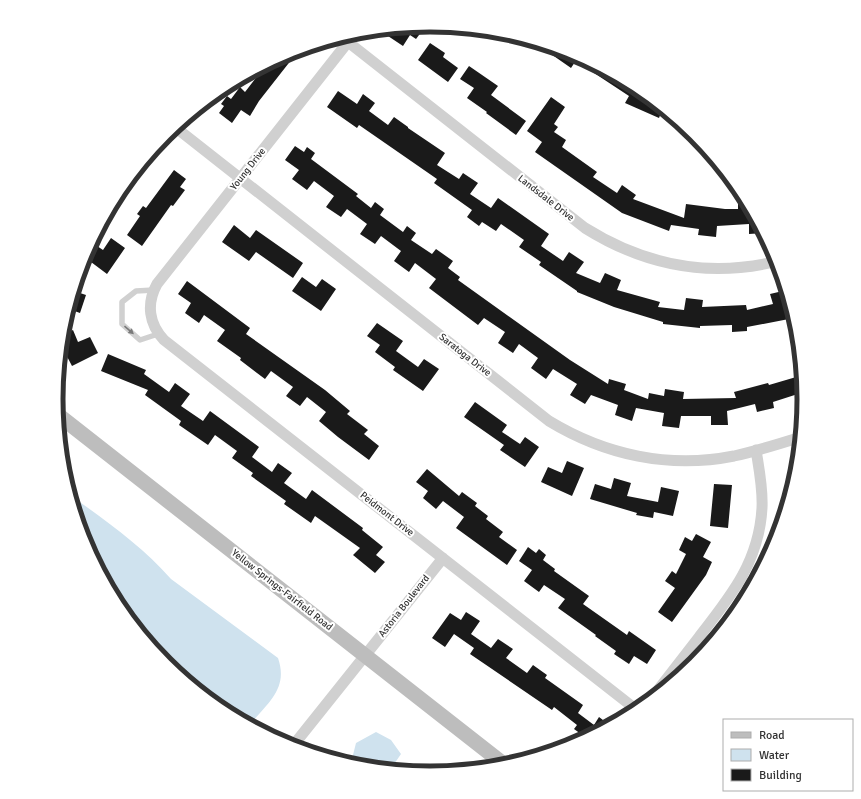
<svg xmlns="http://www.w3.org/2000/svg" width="861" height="799" font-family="Signika,sans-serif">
<rect width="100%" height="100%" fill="#fff"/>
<path fill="#cfe2ee" d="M70 495C105 520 142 546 171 579L278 658C288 687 270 701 253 721L249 725 222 711 166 664 119 607 84 543Z
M376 732 391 740 401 754 390 770 361 767 352 759 356 743Z"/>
<path fill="#1a1a1a" d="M416 26 422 31 416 39 410 35 403 46 388 36 394 29Z
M430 43 445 53 443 57 458 68 448 82 418 60Z
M539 43 574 54 579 56 571 68 538 45Z
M299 50 259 101 250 116 241 110 232 123 219 113 224 106 221 104 227 96 231 99 240 87 245 92 266 65 287 53Z
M588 61 639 88 663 108 659 118 625 103 629 96 585 67Z
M469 66 498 86 491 95 526 121 516 135 486 113 487 112 467 98 474 88 460 79Z
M338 91 357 104 363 94 375 103 369 111 388 125 394 117 408 127V128L445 153 437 165 459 179 463 173 478 183 470 194 491 208 498 198 549 234 541 246 563 261 569 252 584 262 576 273 600 283 605 273 621 280 617 290 660 302 658 307 684 310 686 298 703 300 702 307 746 305 747 310 773 304 770 294 787 290 794 318 747 327V331L732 332V325L700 326V328L663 324V322L614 307 577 292V291L539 265 541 262 519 247 524 240 501 224 496 231 482 222 479 226 467 217 472 210 434 183 437 179 359 125 357 128 327 107Z
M551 97 565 107 554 124 558 127 554 132 566 140 562 147 597 172 593 177 617 193 622 185 636 195 633 199 684 218 686 204 725 209H738V204L747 203V201L764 233 749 234V224L717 226 716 237 698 235 699 229 671 225 669 231 622 213 535 152 542 142 527 131Z
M295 146 304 152 307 147 315 153 311 159 358 194 356 196 371 208 375 202 384 209 380 215 403 232 407 226 416 233 411 240 432 254 436 249 453 261 448 268 460 277 458 280 570 360 608 384 609 379 626 384 624 390 648 399 649 393 664 396 665 389 684 392 683 399 736 398 734 392 768 383 769 385 803 375 804 392 773 402 774 408 757 412 755 404 727 411 728 425H711V416H681L679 428 662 426 664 413 636 408 632 421 615 415 618 405 591 395 585 404 570 395 577 384 553 369 546 379 531 368 538 358 519 344 513 353 498 343 505 332 484 318 478 325 429 288 436 279 415 263 409 272 394 261 401 251 381 236 375 244 360 234 367 224 347 209 341 217 326 207 334 196 314 181 307 190 292 179 299 170 285 160Z
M174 170 186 179 180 187 185 190 173 206 171 205 142 246 127 235 140 216 137 214 143 206 146 208Z
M234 225 250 238 256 230 303 263 293 278 256 252 249 261 222 242Z
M111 238 125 248 107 274 87 259 97 246 103 250Z
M302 277 316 287 322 279 336 289 321 311 292 291Z
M187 281 250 328 246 334 325 390 350 411 347 414 368 430 364 434 379 446 369 460 338 437 319 421 326 412 307 397 300 406 286 396 293 387 271 371 265 379 240 360 241 358 217 341 225 330 204 315 199 323 185 313 191 303 178 294Z
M74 291 86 295 80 313 69 309Z
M377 323 403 341 396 351 418 367 424 359 439 369 423 391 393 370 395 367 375 352 380 345 367 336Z
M73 330 78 342 90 337 98 353 72 366 61 345 62 335Z
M108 354 146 370 144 374 169 392 175 383 190 394 181 406 203 421 210 411 259 447 252 457 272 472 278 463 292 473 284 483 306 499 312 490 363 528 362 530 383 547 376 555 385 562 375 573 353 555 360 548 315 516 311 523 284 504 286 501 251 476 253 473 232 458 237 451 215 435 208 445 179 425 181 421 145 395 148 390 101 371Z
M475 402 507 425 502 432 520 444 525 437 539 447 525 467 500 450 504 445 464 417Z
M567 461 584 468 572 496 541 482 548 467 562 473Z
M427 469 459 496 462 492 477 503 475 506 488 516 486 519 503 532 499 537 517 550 507 565 456 528 464 517 443 501 436 509 423 498 428 491 416 482Z
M614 478 631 483 627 496 658 502 661 487 679 491 673 516 654 512 653 518 636 515 637 513 590 499 595 484 611 489Z
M714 484 732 485 728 528 710 526Z
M696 534 711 542 703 557 712 562 706 575 672 622 658 612 675 588 665 581 672 571 676 574 686 554 679 550 685 537 692 541Z
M528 547 536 553 539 549 546 555 543 560 555 569 554 571 589 596 583 604 627 635 629 631 656 650 647 664 634 656 629 664 614 654 616 651 595 636 596 635 558 608 565 599 544 585 539 592 524 581 532 570 519 561Z
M466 612 480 621 471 634 491 648 498 639 513 649 506 658 527 673 533 665 547 675 545 678 583 705 578 713 594 725 599 717 611 726 582 741 585 737 574 729 577 725 554 707 552 710 470 654 474 648 454 634 445 647 432 638 450 613 461 620Z"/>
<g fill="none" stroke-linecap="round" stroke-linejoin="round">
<path stroke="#d0d0d0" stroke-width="5.5" d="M154 290 136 291 122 302V324L140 340 158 334"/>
<path stroke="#d0d0d0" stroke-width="11" d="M355 33 157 284C146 304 149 324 164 340L638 711
M348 42 585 228C644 265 709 278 778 261
M175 127 549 421C605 455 669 469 734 456 756 451 779 444 801 437
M647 704C664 682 682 659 699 637 731 596 759 562 762 508 763 488 759 469 756 450
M292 747 443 558"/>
<path stroke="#bdbdbd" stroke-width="15" d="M57 414 506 766"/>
</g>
<defs><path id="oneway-solid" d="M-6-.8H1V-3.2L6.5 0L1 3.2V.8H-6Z"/></defs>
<use fill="#7a7a7a" href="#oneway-solid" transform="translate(129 330) rotate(41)"/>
<g text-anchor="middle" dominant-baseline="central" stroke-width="4" stroke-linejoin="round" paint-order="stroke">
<g font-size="10" fill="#333" stroke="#fff">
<text transform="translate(248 169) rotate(-52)">Young Drive</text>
<text transform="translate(546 198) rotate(38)">Landsdale Drive</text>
<text transform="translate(465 355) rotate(38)">Saratoga Drive</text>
<text transform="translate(387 514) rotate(38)">Peidmont Drive</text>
<text transform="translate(282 590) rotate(38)">Yellow Springs-Fairfield Road</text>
<text transform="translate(404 606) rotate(-52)">Astoria Boulevard</text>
</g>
</g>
<path d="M0 0H861V799H0ZM63 399a367 367 0 1 1 734 0a367 367 0 1 1-734 0Z" fill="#fff" fill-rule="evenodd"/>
<path fill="none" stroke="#333" stroke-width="5" d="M63 399a367 367 0 1 1 734 0a367 367 0 1 1-734 0Z"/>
<rect x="723" y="719" width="130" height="72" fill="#ffffff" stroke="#adadad"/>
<rect x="731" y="732" width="20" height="6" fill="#bdbdbd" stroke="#adadad"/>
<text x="759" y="739" font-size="12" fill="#333333">Road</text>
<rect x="731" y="749" width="20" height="12" fill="#cfe2ee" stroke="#adadad"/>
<text x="759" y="759" font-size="12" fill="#333333">Water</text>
<rect x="731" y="769" width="20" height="12" fill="#1a1a1a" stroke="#adadad"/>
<text x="759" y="779" font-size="12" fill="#333333">Building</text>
</svg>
